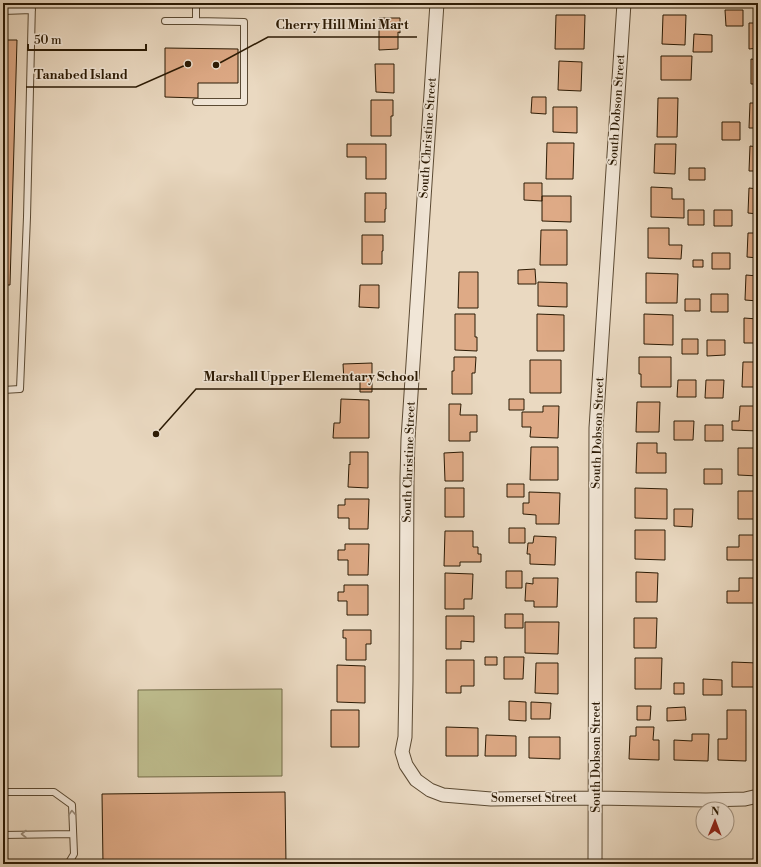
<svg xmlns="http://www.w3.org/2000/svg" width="761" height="867" font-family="'Libre Bodoni',serif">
<rect width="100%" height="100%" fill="#ead9c1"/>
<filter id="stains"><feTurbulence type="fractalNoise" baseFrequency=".005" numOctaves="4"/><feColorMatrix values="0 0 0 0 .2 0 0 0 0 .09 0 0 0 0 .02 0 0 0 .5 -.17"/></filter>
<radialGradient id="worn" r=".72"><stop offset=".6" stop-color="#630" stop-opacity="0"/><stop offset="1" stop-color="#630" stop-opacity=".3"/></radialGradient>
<path fill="#bebd8e" stroke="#746c49" d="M282 689V776L138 777V690Z"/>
<path fill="#deaa86" stroke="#2b1a04" d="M725 10H743V26H726Z
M556 15H585L584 49H555Z
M663 15H686L685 45 662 44Z
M379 18H400V33L398 32V49L379 50Z
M749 23H758V48L749 49Z
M694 34 712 35V52H693Z
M3 40H17L10 285H3Z
M165 48 238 49V83H198V98L165 97Z
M661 56H692L691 80H661Z
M751 59 758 60V84H751Z
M559 61 582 62 581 91 558 90Z
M375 64H394V93L376 92Z
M532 97H546V114L531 113Z
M658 98H678L677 137H657Z
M371 100H393V116H391V136H371Z
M750 103H758V128H749Z
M553 107H577V133L553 132Z
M722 122H740V140H722Z
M547 143H574L573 179H546Z
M347 144H386V179H366V157H347Z
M655 144H676L675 174 654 173Z
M750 146 758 147V171H749Z
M689 168H705V180H689Z
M524 183H542V201L524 200Z
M651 187 672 188V199H684V218L651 217Z
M749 188 758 189V214L748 213Z
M365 193H386V209H385V222H365Z
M542 196H571V222L542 221Z
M688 210H704V225H688Z
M714 210H732V226H714Z
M648 228H669V245H682L681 259 648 258Z
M541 230H567V265H540Z
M748 233H758V258L747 257Z
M362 235H383V251H382V264H362Z
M712 253H730V269H712Z
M693 260H703V267H693Z
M535 269 536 284H518V270Z
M459 272H478V308H458Z
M646 273 678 274 677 303H646Z
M746 275 758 276V301L745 300Z
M538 282 567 283V307L538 306Z
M360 285H379V308L359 307Z
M711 294H728V312H711Z
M685 299H700V311H685Z
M455 314H475V337H477V351L455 350Z
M537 314 564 315V351H537Z
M644 314 673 315V345L644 344Z
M744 318 758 319V343H744Z
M682 339H698V354H682Z
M707 340H725V355L707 356Z
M454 357H476L475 373H472V394H452V371H454Z
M639 357H671V387H641V374H639Z
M530 360H561V393H530Z
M743 362H758V387H742Z
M372 363V392H360V380L344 381 343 364Z
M678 380H696V397H677Z
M706 380H724L723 398H705Z
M341 399 369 400V438H333L334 423H340Z
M509 399H524V410H509Z
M637 402H660L659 432H636Z
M449 404H461L460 415H477V432H470V441H449Z
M543 406H559L558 438 530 437 531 427H522V412H543Z
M740 406H758V431L732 430V421H739Z
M674 421H694L693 440H674Z
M705 425H723V441H705Z
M637 443H657V453H666V473H636Z
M531 447H558V480H530Z
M738 448H758V476L738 475Z
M350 452H368V488L348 487 349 464 350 465Z
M463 452V481H445L444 453Z
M704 469H722V484H704Z
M507 484H524V497H507Z
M445 488H464V517H445Z
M635 488 667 489V519L635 518Z
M738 491H758V519H738Z
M529 492 560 493 559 524H536V515L523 514V503H529Z
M345 499H369L368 529H349V518H338V505H345Z
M674 509H693L692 527 674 526Z
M509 528H525V543H509Z
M635 530H665V560L635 559Z
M445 531H473V547H478V554H481V562H460V566H444Z
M739 535H758V560H727V547H739Z
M534 536 556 537 555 565 530 564V554H527L528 543H533Z
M345 544H369L368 575H348V560H338V550H345Z
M506 571H522V588H506Z
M636 572 658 573 657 602H636Z
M445 573 473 574 472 599H464V609H445Z
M533 578H558L557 607H534V601H525L526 583 533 584Z
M739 578H758V603H727V591H739Z
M344 585H368V615H347V601H338V592H344Z
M505 614H523V628H505Z
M446 616H474V642L461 641V649H446Z
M634 618H657L656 648H634Z
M525 622H559L558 654 525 653Z
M343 630H371V644H366V660H346V638H343Z
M485 657H497V665H485Z
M504 657H524L523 679H504Z
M635 658H662L661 689H635Z
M446 660H474V686H461V693H446Z
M732 662 758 663V687H732Z
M536 663H558V694L535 693Z
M337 665 365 666V703L337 702Z
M703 679 722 680V695H703Z
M674 683H684V694H674Z
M509 701 526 702V721L509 720Z
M531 702 551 703 550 719H531Z
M637 706H651L650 720H637Z
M685 707 686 720 667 721V708Z
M331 710H359V747H331Z
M727 710H746V761L718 760V739H727Z
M446 727 478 728V756H446Z
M636 727H654L653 740H659V760L629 759 630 736H636Z
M692 734H709L708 761 674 760V740L692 741Z
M486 735 516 736V756H485Z
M529 737H560V759L529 758Z
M285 792 286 864H103L102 794Z"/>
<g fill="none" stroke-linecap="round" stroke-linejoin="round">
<defs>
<path id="lane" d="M3 11 32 10
M165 21H196
M196 102H244V22L196 21V3
M3 390 20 389 27 217 32 3
M3 792H54L72 805 74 854 68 864
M3 835 73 834"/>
<path id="street" d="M437 3 408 439 407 478 406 681 405 737 402 752 406 765 416 780 430 790 443 795 491 799 596 798 706 800 745 799 758 796
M595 864 596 428 624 3"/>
</defs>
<use href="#lane" stroke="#5b4a33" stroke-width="8"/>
<use href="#street" stroke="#5b4a33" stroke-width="15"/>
<use href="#lane" stroke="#f1e6d7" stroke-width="6"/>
<use href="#street" stroke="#f1e6d7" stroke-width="13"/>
</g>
<defs><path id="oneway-chevron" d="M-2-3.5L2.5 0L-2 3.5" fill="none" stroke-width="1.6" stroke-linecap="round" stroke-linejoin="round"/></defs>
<g stroke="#988a78">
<use href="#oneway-chevron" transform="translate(72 813) rotate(-93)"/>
<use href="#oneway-chevron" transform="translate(24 834) rotate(180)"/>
</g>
<g text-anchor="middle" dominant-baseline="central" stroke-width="3" stroke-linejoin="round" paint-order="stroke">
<g font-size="12" fill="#2b1a04" stroke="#f1e6d7">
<text transform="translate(617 110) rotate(-86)">South Dobson Street</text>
<text transform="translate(428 138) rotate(-86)">South Christine Street</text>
<text transform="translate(598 433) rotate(-88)">South Dobson Street</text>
<text transform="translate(409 462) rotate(-88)">South Christine Street</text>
<text transform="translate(596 757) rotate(-90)">South Dobson Street</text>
<text x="534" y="798">Somerset Street</text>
</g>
</g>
<path fill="none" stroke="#2b1a04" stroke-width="1.5" d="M216 65L268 37H417M188 64L136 87H26M156 434L196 389H427"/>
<g fill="#2b1a04" stroke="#f1e6d7" stroke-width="1.5">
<circle cx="216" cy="65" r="4"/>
<circle cx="188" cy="64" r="4"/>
<circle cx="156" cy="434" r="4"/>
</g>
<g font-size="13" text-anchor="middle" font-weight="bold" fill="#2b1a04" stroke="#f1e6d7" stroke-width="3" stroke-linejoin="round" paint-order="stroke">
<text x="342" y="29">Cherry Hill Mini Mart</text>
<text x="81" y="79">Tanabed Island</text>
<text x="311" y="381">Marshall Upper Elementary School</text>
</g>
<rect width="761" height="867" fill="none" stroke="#ead9c1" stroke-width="16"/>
<rect x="4" y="4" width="753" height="859" fill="none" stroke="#2b1a04" stroke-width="2"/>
<rect x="8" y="8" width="745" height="851" fill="none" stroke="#2b1a04"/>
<g transform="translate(715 821) rotate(1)"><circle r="19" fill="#f1e6d7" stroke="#a29483"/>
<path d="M0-3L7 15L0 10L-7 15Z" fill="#8f2418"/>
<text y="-6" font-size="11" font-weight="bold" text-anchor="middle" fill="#2b1a04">N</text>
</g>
<path d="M28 44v6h118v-6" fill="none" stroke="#2b1a04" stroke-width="2"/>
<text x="34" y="44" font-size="12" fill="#2b1a04" stroke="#f1e6d7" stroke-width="3" paint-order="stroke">50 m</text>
<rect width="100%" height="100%" filter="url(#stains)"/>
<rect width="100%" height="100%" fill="url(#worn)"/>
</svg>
